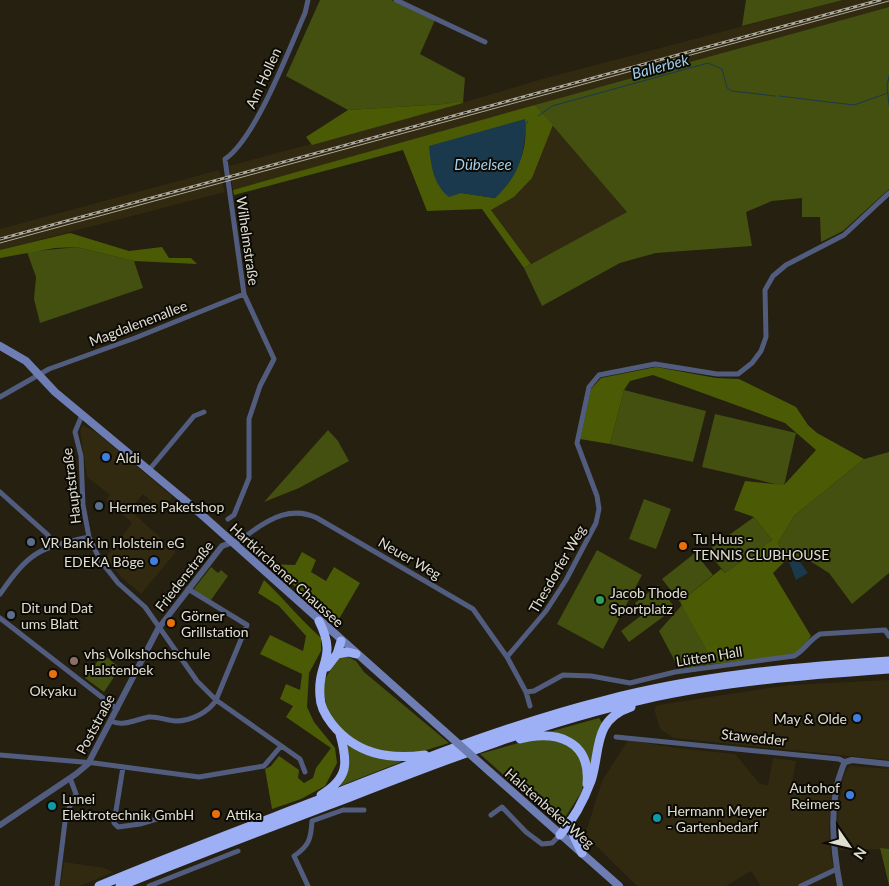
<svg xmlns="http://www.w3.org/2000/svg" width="889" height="886" font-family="Lato,sans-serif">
<rect width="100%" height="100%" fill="#25200f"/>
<path fill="#312a11" d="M843 0H889V7L233 190 229 166 445 108 546 78Z
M553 125 628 212 531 264 491 210 514 197 532 178Z
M219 170 225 192 0 250V229Z
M83 425 97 433 173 497 162 510 143 494 130 510 176 552 141 594 121 577 106 557 132 523 106 500 110 495 87 477 80 430Z
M889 680V760L673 738 660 729 654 709 658 705 789 685Z
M628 740 676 748 735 754 760 784 768 785 773 758 796 761 791 789 832 795 829 826 831 856 835 872 807 886H761L751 871 726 886H637L585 835 602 781Z
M849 766 889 769V849L840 850 838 814 843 778Z
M64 862 104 868 113 872 80 886H60Z"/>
<path fill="#43500f" d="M320 0H391L435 20 420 54 465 78 463 103 459 101 445 104 348 110 286 76Z
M746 0H843L742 26Z
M889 7V189L843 231 821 242 820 217H802V198L772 201 746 212 752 246 656 253 620 263 542 306 524 268 627 212 535 105Z
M77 247 134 261 143 288 40 323 34 299 36 277 27 252Z
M624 390 706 411 693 462 610 444Z
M715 414 796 433 784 486 702 467Z
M328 430 338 441 349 461 299 488 264 502Z
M889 452V573L852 604 829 573 802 556 786 560 778 543 794 516 864 459Z
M644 499 671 509 656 549 629 539Z
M754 517 772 540 725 573 707 551Z
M597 550 642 575 603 649 557 624Z
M695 553 713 575 680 602 662 579Z
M211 567 218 573 221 570 228 576 211 600 193 590Z
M658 585 675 608 629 642 621 631 643 614 635 603Z
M682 605 714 664 679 669 659 631Z
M103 654 120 668 104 692 85 678Z
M345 655 356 661 364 672 449 743 414 754 368 749 344 733 328 712 323 690 325 679 334 664 338 657Z
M599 718 603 724 592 773 582 750 545 733Z
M548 739 568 745 580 756 585 779 581 793 560 825 480 754 518 743Z
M345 743 401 760V762L340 786Z
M880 848 889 849V885Z"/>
<path fill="#4b5b05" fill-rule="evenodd" d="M459 101 463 103 312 145 306 137 348 110 445 104Z
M535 105 553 125 532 178 514 197 491 210 531 264 524 268 482 209 427 211 403 150 234 195 233 190ZM525 119C528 158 517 168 495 198L461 193Z
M70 233 129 251 162 247 169 258H191L197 264 134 261 77 247 55 248 0 258V250Z
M656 367 716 378 739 379 796 407 808 425 817 433 864 459 794 516 778 543 786 560 773 573 811 636 801 651 793 655 714 664 680 602 721 569 725 573 772 540 754 517 734 510 745 481 784 485 816 450 785 423 653 375 630 381 624 390 610 444 580 439 591 389 601 378Z
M302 552 316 560 311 572 326 581 334 567 360 583 336 624 270 564 295 565Z
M264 580C284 599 301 620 321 638V651L309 673 307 707 314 722 335 748 337 763 325 786 301 799 272 809 265 769 271 766 279 756 299 770 298 778 304 783 313 778 316 768 331 748 286 717 293 706 280 699 286 684 300 690 302 674 260 654 270 635 303 651 306 636 279 606 258 593Z"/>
<path fill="#1a394d" d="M525 119C527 150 519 177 495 198L461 193 449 197C433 184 431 166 429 146Z
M798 559 808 573 796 580 789 562Z"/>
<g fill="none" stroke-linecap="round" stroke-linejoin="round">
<path stroke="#1a394d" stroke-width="1" d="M889 76 887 86 889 105
M779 96 854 105 888 93
M538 116 552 106 708 63 722 69 727 88 732 91 775 96
M525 125 528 121"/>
<path stroke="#525c7f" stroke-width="5" d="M396 0 485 42
M0 397 49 369 135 338 244 294
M82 415 75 432 81 456 83 505 89 537 100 560 118 583 145 607 197 681 216 700 300 759 305 772
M149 470 194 416 204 412
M0 492 48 535 51 546
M228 519 234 515 249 478V419L260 386 274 359 244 294 225 159C256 138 289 49 305 13L308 0
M233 542C241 541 243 538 250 533 270 518 292 506 317 518L473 609 507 657 526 692 530 706
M0 594C30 551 39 548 89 537
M0 618 117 709
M507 657 546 611 566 580 596 523 599 509 597 496 577 443 589 387 599 375 655 364 717 374H738L752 363 761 351 766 337 765 290 773 276 786 265 844 235 889 193
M526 692 534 691 563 675 591 676 630 683 675 672 794 656C805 650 809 640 820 634L885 630 889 636
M111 721C123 727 137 719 149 717 158 716 167 721 176 721 191 721 209 712 216 700L247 625 188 589
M616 737 798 755 839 759 845 762
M0 755 94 763 199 777 264 766 281 746
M123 767 114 823 118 827 140 824 160 818
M491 815 502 807 526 832 542 844 552 843 560 835
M57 886 66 814 76 794 70 778
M149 886 238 851
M308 886 294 856C309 846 311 839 312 821L343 810H364
M801 886 837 869"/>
<path stroke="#525c7f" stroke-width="6" d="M0 825 76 774 88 764 158 629 222 546 233 542
M840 886C833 848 828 803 843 766L845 762 852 760 889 764"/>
<path stroke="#6e7db4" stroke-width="8" d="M0 346 26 361 55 392 193 507 444 731
M490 772 619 886"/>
<path stroke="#9daff5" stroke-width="9" d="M319 621C338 659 317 662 320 696 320 706 325 715 332 724 356 754 388 760 425 755
M337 654 348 652 356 654
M327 667 337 654 341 641
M520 739C556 730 591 740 587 784
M321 795C349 778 348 763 340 734
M571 820 573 834 582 853
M560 835C573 820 584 800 591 781 601 751 592 720 631 707
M99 886C178 853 259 823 339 792 426 758 514 723 606 700 698 676 794 667 889 661
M120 886C197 855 273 826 350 797 447 759 544 722 645 699 725 681 807 675 889 669"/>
<path stroke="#aca89b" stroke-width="1" d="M0 243 889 1"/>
<defs>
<path id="rail" d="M0 239 880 0"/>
</defs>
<use href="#rail" stroke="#aca89b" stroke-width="3"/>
<use href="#rail" stroke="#0c0a04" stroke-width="1" stroke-dasharray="4" stroke-linecap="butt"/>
<path stroke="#6e7db4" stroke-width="8" d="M444 731 490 772"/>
</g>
<g fill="#3f7fe0" stroke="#0c0a04" stroke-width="2">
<circle cx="106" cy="457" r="5"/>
<circle cx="154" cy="561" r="5"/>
<circle cx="857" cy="718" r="5"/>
<circle cx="850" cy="795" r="5"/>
</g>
<g fill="#5c6f8a" stroke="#0c0a04" stroke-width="2">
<circle cx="99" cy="506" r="5"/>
<circle cx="31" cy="542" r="5"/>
<circle cx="11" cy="615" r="5"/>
</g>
<g fill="#e8710a" stroke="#0c0a04" stroke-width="2">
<circle cx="683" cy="546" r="5"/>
<circle cx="171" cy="623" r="5"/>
<circle cx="53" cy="674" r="5"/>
<circle cx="216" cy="814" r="5"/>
</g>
<circle fill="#2e9e5b" stroke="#0c0a04" stroke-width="2" cx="600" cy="600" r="5"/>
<circle fill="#8d6e63" stroke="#0c0a04" stroke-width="2" cx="74" cy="661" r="5"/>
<g fill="#0f9aa8" stroke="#0c0a04" stroke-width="2">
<circle cx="52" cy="806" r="5"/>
<circle cx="657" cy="818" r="5"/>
</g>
<g text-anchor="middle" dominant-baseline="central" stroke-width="4" stroke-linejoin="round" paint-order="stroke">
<g font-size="14" fill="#e0ddd2" stroke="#0c0a04">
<text transform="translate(263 78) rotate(-65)">Am Hollen</text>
<text transform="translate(248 241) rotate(82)">Wilhelmstraße</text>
<text transform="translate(138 323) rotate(-21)">Magdalenenallee</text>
<text transform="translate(71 486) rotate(-97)">Hauptstraße</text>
<text transform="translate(410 558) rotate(30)">Neuer Weg</text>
<text transform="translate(557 569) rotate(-60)">Thesdorfer Weg</text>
<text transform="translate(287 575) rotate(42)">Hartkirchener Chaussee</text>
<text transform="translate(184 576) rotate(-52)">Friedenstraße</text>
<text transform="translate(709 656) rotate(-9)">Lütten Hall</text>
<text transform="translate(95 724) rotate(-62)">Poststraße</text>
<text transform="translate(754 737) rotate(6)">Stawedder</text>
<text transform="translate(550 808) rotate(41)">Halstenbeker Weg</text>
</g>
<g font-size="14" fill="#e0ddd2" stroke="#0c0a04" text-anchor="start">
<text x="116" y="457">Aldi</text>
<text x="109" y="506">Hermes Paketshop</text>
<text x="693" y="538">Tu Huus -<tspan x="693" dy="16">TENNIS CLUBHOUSE</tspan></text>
<text x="41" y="542">VR Bank in Holstein eG</text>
<text x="144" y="561" text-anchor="end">EDEKA Böge</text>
<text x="610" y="592">Jacob Thode<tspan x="610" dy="16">Sportplatz</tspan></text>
<text x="21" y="607">Dit und Dat<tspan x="21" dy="16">ums Blatt</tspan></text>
<text x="181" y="615">Görner<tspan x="181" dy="16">Grillstation</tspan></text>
<text x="84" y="653">vhs Volkshochschule<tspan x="84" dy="16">Halstenbek</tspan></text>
<text x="53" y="690" text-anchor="middle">Okyaku</text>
<text x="847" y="718" text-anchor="end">May &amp; Olde</text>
<text x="840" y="787" text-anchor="end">Autohof<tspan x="840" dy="16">Reimers</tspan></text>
<text x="62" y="798">Lunei<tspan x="62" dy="16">Elektrotechnik GmbH</tspan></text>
<text x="667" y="810">Hermann Meyer<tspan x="667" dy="16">- Gartenbedarf</tspan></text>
<text x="226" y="814">Attika</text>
</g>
<g font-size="15" font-style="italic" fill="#a3cfed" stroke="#0c0a04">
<text transform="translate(660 66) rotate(-15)">Ballerbek</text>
<text x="483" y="164">Dübelsee</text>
</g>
</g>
<g transform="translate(849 846) rotate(124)" stroke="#0c0a04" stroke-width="4" paint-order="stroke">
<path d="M0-4L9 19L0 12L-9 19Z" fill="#e0ddd2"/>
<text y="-8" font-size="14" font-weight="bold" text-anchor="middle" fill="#e0ddd2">N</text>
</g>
</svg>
